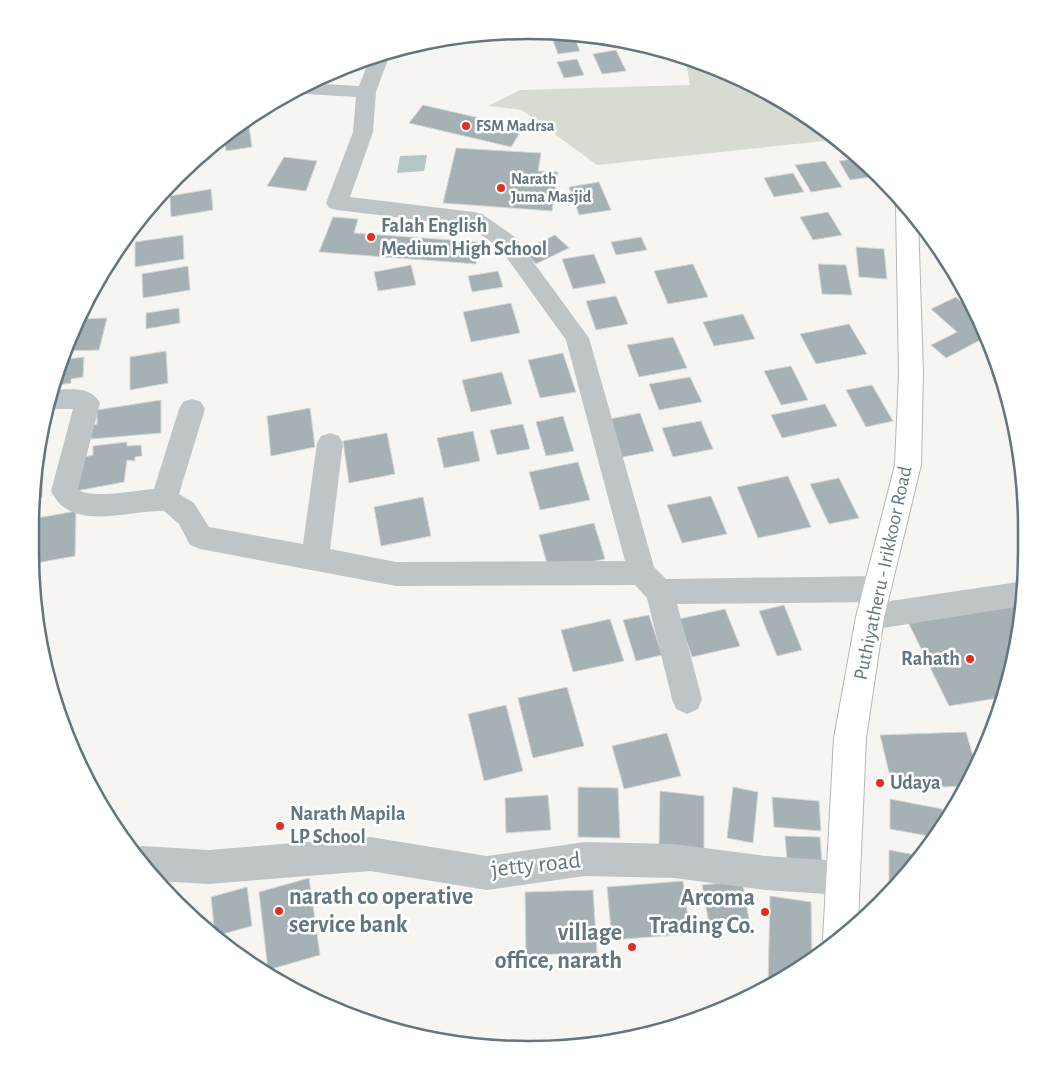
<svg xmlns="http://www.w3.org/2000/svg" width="1057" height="1080" font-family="'Alegreya Sans',sans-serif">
<rect width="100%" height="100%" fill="#f6f5f2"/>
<path fill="#d7dbd1" d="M685 56 778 97 834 137V140L597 165 522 110 488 106 520 90 690 85Z"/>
<path fill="#b4c5c6" d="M427 155 424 171 397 173 400 156Z"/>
<path fill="#a5b1b4" stroke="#d7d7d5" d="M575 39 580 51 558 54 553 41Z
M616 50 626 71 602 74 593 54Z
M577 59 584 75 564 78 557 62Z
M423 105 523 128 511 147 409 123Z
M249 127 252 147 226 151 224 134 229 130Z
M209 148 210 159 195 161Z
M456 148 541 153 538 171 558 172 552 211 443 203Z
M284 157 317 161 306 191 267 186Z
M858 158 871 177 850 180 839 161Z
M825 161 842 187 811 192 795 165Z
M793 173 804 192 774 197 764 178Z
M599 182 611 210 579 215 569 187Z
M211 189 213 210 171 217 170 196Z
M828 212 842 235 813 240 800 217Z
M333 217 358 219 354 233 478 242 476 264 319 252Z
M183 235 184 259 135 267V242Z
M555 235 569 248 536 264 523 250Z
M641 237 647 250 616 255 611 242Z
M856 247 884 249 887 279 859 277Z
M594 254 606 283 573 289 562 259Z
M693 264 708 297 668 304 654 271Z
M818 264 846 265 852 295 822 294Z
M411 265 416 285 378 291 374 272Z
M188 266 190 290 143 298 142 274Z
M498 271 503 287 472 292 468 276Z
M616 296 628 324 596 330 586 301Z
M956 297 979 317 986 337 946 358 931 345 957 332 931 309Z
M511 303 520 333 471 342 463 312Z
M179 308 180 323 146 329V313Z
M743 314 755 339 714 346 703 322Z
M107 318 99 350 64 351 79 319Z
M849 324 867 354 816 364 800 334Z
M673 337 687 368 639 377 627 345Z
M166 351 168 383 130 390V357Z
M563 353 576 392 540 398 528 360Z
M84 357 83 377 71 379V383L52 386 60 360Z
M791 366 808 400 781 405 764 371Z
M502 372 512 404 471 412 462 380Z
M690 377 702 402 659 410 649 384Z
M872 385 893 421 866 427 846 390Z
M161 400V433L91 439 90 426 97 424V410Z
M825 404 837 426 782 438 771 415Z
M310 408 315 447 271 456 267 416Z
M640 413 654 451 618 458 605 420Z
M45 416H48L45 461 34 463Z
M563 416 574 451 546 456 536 422Z
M701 421 713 449 673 457 662 428Z
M523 424 530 449 497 455 490 430Z
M473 431 480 461 444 468 437 438Z
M387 433 395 474 349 483 343 441Z
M127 442V446L141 445 142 456 135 457V461L127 460 124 482 76 491 84 457 93 455V446Z
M578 462 590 500 540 510 529 472Z
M43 472 42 497 33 499 34 474Z
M788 476 811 527 758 538 737 487Z
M839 478 859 518 829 524 810 484Z
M711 496 727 534 682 543 667 505Z
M423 497 431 536 381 546 374 507Z
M76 511 75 556 31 564 32 519Z
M594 523 605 559 549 571 539 535Z
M1019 599 1023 606V616L1004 697 949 706 908 622Z
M784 605 802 650 777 656 759 611Z
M725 609 740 646 692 657 679 619Z
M649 615 662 655 636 661 623 620Z
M610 619 624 661 573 672 561 630Z
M567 687 584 746 533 758 518 698Z
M506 705 523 771 484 781 468 714Z
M966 732 976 766 967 786 893 789 880 735Z
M667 733 681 776 624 789 612 746Z
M578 787 618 788 620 838 578 837Z
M733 787 758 792 753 843 727 838Z
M660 791 704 796V850L659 845Z
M548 795 551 830 506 833 505 798Z
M772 797 819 801 821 831 774 827Z
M890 799 942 809 943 825 934 837 890 829Z
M785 836 820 837 822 863 787 861Z
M889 850 921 856 900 883 889 881Z
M309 878 320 955 268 970 259 892Z
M683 881 690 934 612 940 607 887Z
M742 881 749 919 709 923 702 885Z
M247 887 252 926 215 936 211 897Z
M593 890 597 953 526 955 525 892Z
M770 896 811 902 812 960 768 987Z"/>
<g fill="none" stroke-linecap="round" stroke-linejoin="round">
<defs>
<path id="major" d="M901 200 918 219 923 373 921 465 884 617 866 738 858 922 827 950 823 940 834 738 856 617 895 465 899 373 896 206Z"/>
</defs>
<use href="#major" stroke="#b2b8bb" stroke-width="2"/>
<path fill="#bfc4c7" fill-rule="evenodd" d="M388 51 390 54 376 92 373 132 350 197 474 212 482 214 515 237 589 338 654 567 666 579 878 576 888 580 892 589 888 598 878 602 677 604 702 699 698 709 687 714 676 709 672 699 647 598 635 585 396 586 200 549 190 545 179 524 164 511C127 510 71 533 51 491L73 409H47L51 390C69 390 90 385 100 403L78 489C90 500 137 490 154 489L179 409 183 402 192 399 201 402 205 409 179 494 194 503 209 527 303 544 317 443 321 436 330 433 339 436 343 443 330 549 396 562 625 561 566 340 499 247 468 226 337 210 329 208 326 203 353 132 356 97 289 93 305 83 359 86 370 58Z
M1024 581 1023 606 870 630 860 626 856 617 860 608 870 604Z
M370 837 487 856 585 842 674 844 765 856 841 861 853 866 858 878 853 890 841 895 765 890 674 878 585 876 487 890 370 871 209 884 157 881 132 850 142 846 209 850Z"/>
<use href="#major" fill="#fff" fill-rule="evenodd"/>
</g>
<g fill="#e42e24" stroke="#fff" stroke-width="2">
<circle cx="466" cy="126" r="5"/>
<circle cx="501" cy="188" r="5"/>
<circle cx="371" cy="237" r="5"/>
<circle cx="970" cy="659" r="5"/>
<circle cx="880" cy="783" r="5"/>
<circle cx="280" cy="826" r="5"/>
<circle cx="279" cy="911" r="5"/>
<circle cx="765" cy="912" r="5"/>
<circle cx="632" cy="947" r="5"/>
</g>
<g text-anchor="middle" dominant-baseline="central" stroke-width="5" stroke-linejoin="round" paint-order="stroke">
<g font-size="16" font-weight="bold" fill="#61767e" stroke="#fff" text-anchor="start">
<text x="476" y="126">FSM Madrsa</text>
<text x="511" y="179">Narath<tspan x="511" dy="18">Juma Masjid</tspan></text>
</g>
<g font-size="20" font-weight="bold" fill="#61767e" stroke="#fff" text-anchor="start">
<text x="381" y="226">Falah English<tspan x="381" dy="23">Medium High School</tspan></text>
<text x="960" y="659" text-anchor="end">Rahath</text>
<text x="890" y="783">Udaya</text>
<text x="290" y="814">Narath Mapila<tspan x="290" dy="23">LP School</tspan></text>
</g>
<g font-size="20" fill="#61767e" stroke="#fff">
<text transform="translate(883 573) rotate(-78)">Puthiyatheru - Irikkoor Road</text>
</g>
<g font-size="24" fill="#61767e" stroke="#fff">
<text transform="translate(536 865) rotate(-6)">jetty road</text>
</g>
<g font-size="24" font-weight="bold" fill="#61767e" stroke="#fff" text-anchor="end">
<text x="289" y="897" text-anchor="start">narath co operative<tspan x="289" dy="28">service bank</tspan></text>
<text x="755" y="898">Arcoma<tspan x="755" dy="28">Trading Co.</tspan></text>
<text x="622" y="933">village<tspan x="622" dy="28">office, narath</tspan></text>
</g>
</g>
<path d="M0 0H1057V1080H0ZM528 39H529A489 489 0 0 1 1018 528V552A489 489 0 0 1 529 1041H528A489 489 0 0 1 39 552V528A489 489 0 0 1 528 39Z" fill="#fff" fill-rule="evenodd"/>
<path fill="none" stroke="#61767e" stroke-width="2.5" d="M528 39H529A489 489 0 0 1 1018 528V552A489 489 0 0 1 529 1041H528A489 489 0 0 1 39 552V528A489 489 0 0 1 528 39Z"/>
</svg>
